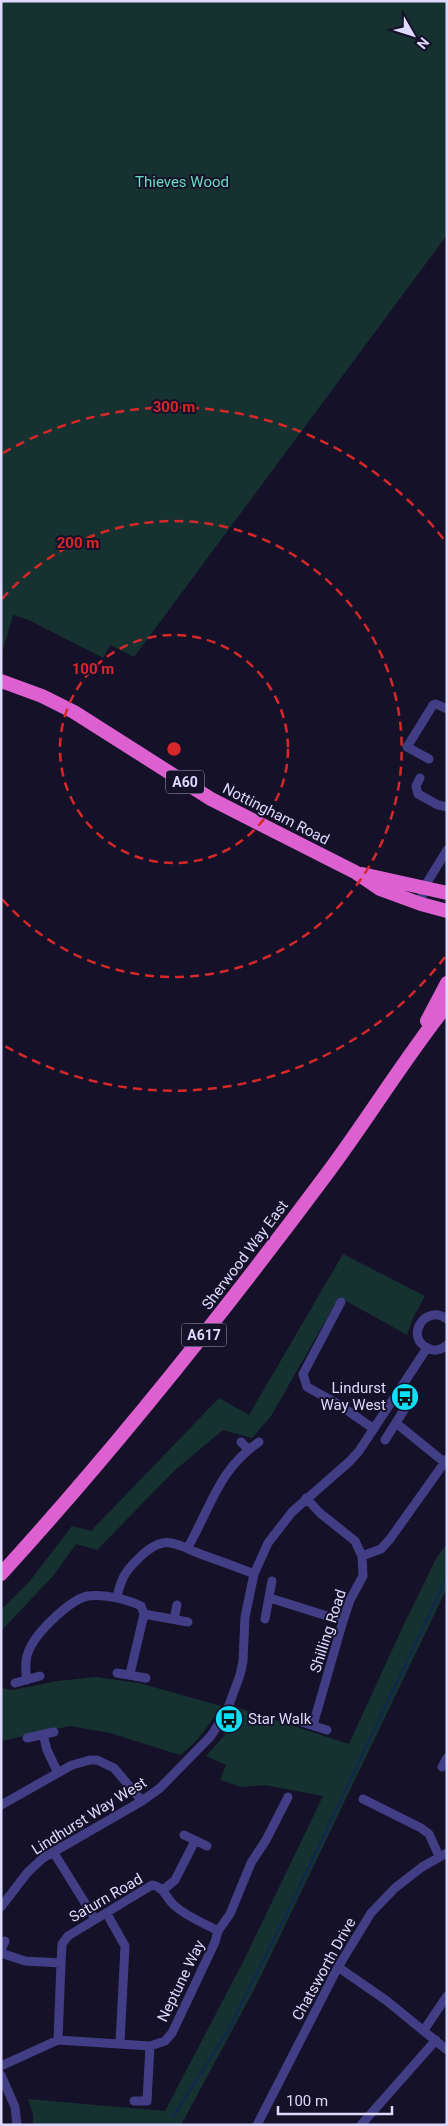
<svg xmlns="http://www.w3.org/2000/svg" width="448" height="2126" font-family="Roboto,sans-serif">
<rect width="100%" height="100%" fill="#151129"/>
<path fill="#153231" d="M1 1H447V235L134 657 110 645 103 658 27 619 13 615 1 656Z
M343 1254 425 1296 413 1318 407 1335 339 1297 271 1416 252 1438 223 1430 174 1471 97 1550 76 1544 54 1575 1 1631V1610L29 1582 72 1526 91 1531 219 1398 249 1415Z
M447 1544V1588L256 1986 181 2125H33V2115L28 2099 165 2111 244 1960 323 1796 265 1785 242 1787 220 1780 226 1765 206 1756 224 1736 239 1708 349 1744 404 1624 437 1557Z
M96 1677 139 1683 221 1706C209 1725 198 1742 180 1755L110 1733 70 1726 1 1741V1688L13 1690 57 1681Z"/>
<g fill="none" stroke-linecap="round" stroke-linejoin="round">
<path stroke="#11284d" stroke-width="2.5" d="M173 2117 227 2032 283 1921 447 1577"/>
<path stroke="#413e85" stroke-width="9" d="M429 759 407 747 433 705 436 704 447 709
M420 778 416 786 418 794 438 805 447 807
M421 904 423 889 447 850
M341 1302 303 1374 307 1387 338 1404 374 1429
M447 1319C425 1303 404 1338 428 1348 434 1352 441 1350 447 1345
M396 1423 444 1462
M385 1440 404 1410
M241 1442 248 1449
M306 1498 320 1513 355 1541 362 1556
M188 1547C211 1507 218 1470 259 1442
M362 1556 381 1549 390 1539 447 1459
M117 1598C120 1581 125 1571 138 1559 164 1532 174 1544 203 1555 220 1561 237 1567 254 1574
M270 1598 343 1621
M144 1614 188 1622
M174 1619 177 1605
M265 1619 272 1581
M117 1673 146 1678
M130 1674 144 1614
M27 1680C25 1669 25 1656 31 1646 39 1630 71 1599 88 1596 104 1594 127 1599 141 1606L144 1614
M15 1683 40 1676
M298 1721 327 1730
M313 1725 343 1621 350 1600 363 1576 362 1556
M43 1734 47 1750 58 1773
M27 1738 54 1732
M442 1767 447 1758
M363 1799 421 1828 429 1834 439 1856
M1 1805 72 1765 90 1760H97L114 1768 142 1801
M184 1835 207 1846
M54 1853 95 1919
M163 1890 175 1880 195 1841
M1 1907 27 1873 43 1858 142 1801 160 1788 210 1737 226 1713 240 1675 243 1661 245 1617 254 1574 268 1543 292 1512 350 1461 359 1451 427 1348
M107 1914 125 1946 120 2043
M1 1950 5 1941
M1 1953 25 1961 61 1963
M338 1967 387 2001 447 2050
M424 2030 447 1996
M58 2040 61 1963 62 1944 68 1936 152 1885C165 1887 166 1899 175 1906 187 1917 204 1923 218 1931
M1 2066 58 2040 150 2046 165 2041 172 2033 215 1942 218 1931 230 1914 251 1863 266 1840 288 1797
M1 2075 15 2107 17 2125
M134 2101H147L150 2046
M257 2125 338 1967 371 1913 395 1888 422 1867 447 1853
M361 2125 436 2040"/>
<path stroke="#dd60d0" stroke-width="14" d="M1 681 42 696 74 712 211 799 355 872 380 889 421 904 447 911
M362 874 447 893
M427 1021 447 983
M1 1574C117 1447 224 1312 326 1175 368 1119 404 1059 447 1005"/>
</g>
<g fill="none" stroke="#d62828" stroke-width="2.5" stroke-dasharray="9 6">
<circle cx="174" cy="749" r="114"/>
<path d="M2 599A228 228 0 1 1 2 899"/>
<path d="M445 957A342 342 0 0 1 3 1045M3 453A342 342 0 0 1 445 541"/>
</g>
<defs>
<symbol id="bus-disc" viewBox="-11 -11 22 22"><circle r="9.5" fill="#0fdff5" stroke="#151129"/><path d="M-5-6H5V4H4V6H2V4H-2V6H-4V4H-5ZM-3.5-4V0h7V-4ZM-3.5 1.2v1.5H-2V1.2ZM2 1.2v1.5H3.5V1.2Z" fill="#111"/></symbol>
</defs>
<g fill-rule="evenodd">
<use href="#bus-disc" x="389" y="1381" width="32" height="32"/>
<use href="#bus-disc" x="213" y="1703" width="32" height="32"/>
</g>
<g text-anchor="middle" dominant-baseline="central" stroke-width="4" stroke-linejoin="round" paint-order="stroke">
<g fill="#151129" stroke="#a29ebe" stroke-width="1">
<rect x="166" y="770.5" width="38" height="23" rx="4"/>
<rect x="181.5" y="1323.5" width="45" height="23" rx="4"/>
</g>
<g font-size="14" font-weight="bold" fill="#dedafe">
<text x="185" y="782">A60</text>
<text x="204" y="1335">A617</text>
</g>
<g font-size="15" fill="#68dcbf" stroke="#151129">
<text x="182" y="182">Thieves Wood</text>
</g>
<g font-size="15" fill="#dedafe" stroke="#151129">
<text transform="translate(276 814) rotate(27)">Nottingham Road</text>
<text transform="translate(245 1255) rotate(-53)">Sherwood Way East</text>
<text transform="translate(328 1631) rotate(-72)">Shilling Road</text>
<text transform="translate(89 1816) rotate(-32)">Lindhurst Way West</text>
<text transform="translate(106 1898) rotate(-30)">Saturn Road</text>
<text transform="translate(324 1969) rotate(-61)">Chatsworth Drive</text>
<text transform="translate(181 1981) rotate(-64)">Neptune Way</text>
</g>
<g font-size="15" fill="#dedafe" stroke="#151129" text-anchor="end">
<text x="386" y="1388">Lindurst<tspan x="386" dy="17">Way West</tspan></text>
<text x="248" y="1719" text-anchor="start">Star Walk</text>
</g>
</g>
<circle cx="174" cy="749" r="8" fill="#d62828" stroke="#151129" stroke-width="2.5"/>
<g font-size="15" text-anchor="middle" font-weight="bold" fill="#d62828" stroke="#151129" stroke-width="4" stroke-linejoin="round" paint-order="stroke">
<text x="174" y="412">300 m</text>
<text x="78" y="548">200 m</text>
<text x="93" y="674">100 m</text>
</g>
<rect width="448" height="2126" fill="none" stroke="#dedafe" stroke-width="5"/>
<g transform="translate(413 35) rotate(129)" stroke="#151129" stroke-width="4" paint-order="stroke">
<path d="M0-4L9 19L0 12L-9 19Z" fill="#dedafe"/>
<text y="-8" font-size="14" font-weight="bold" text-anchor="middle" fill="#dedafe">N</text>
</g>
<path d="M278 2106v8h114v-8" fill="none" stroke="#dedafe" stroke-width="2.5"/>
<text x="286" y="2106" font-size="15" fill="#dedafe" stroke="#151129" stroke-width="4" paint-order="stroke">100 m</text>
</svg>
